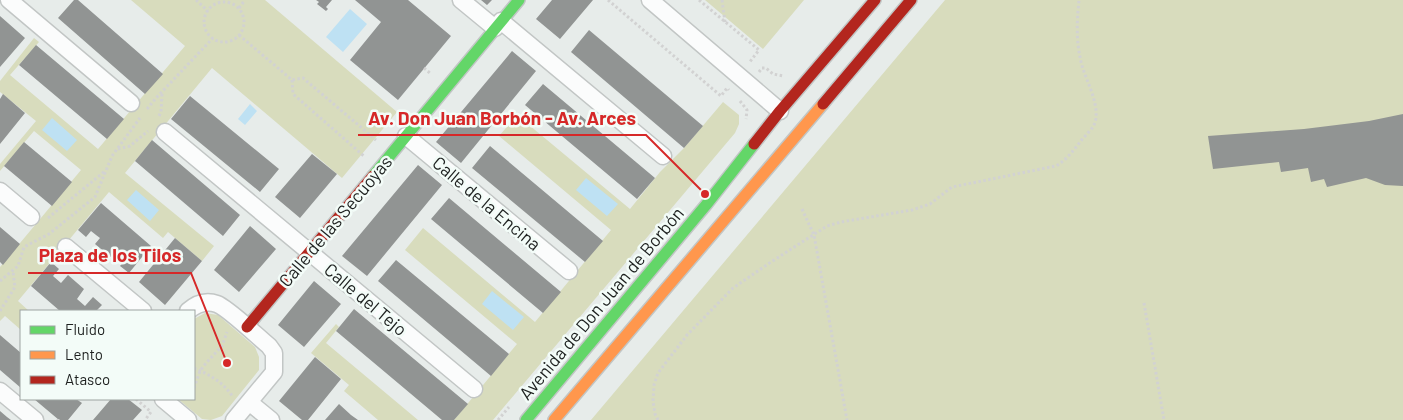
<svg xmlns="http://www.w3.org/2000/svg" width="1403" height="420" font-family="Barlow,sans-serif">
<rect width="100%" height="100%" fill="#e7ecea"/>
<path fill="#d8dcbd" d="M131 0H265L397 112 342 178 212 68 125 173 214 246 202 261 168 232 163 238 109 192 18 301 29 311H21V330L5 316 0 321V267L81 170 34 131 0 171V164L36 121 0 92V81L34 38 39 42 10 75 98 149 185 46Z
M705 0H804L763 49Z
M945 0H1403V420H591Z
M723 102 739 115V124L735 133 493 420H454L517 344 405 250 423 228 535 322 611 230 499 136 517 115 630 209 660 172 684 148Z
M205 313 218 315 255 347 259 357V370L222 416 211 420 202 419 178 399H194V319Z
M336 324 339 327 326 343 418 420H378L344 391 349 385 311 353Z"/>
<path fill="#bee1f3" d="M350 9 367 24 343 52 326 37Z
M250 104 257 111 245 125 238 119Z
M52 118 77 140 67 151 42 130Z
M586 178 618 204 607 216 576 190Z
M136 190 159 210 150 221 127 200Z
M492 291 524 317 513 330 482 304Z"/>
<path fill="#919493" d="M74 0H78L163 74 145 94 58 18Z
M316 0H332L326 7 328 9 326 11 317 4 319 2Z
M355 0H408L451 36 398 100 350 60 381 22Z
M481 0H492L487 5Z
M552 0H593L560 39 536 19Z
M0 16 25 38 0 67Z
M589 30 703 126 684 148 571 52Z
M36 45 124 119 107 139 19 65Z
M512 51 536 71 461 163 436 142Z
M543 84 655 178 637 199 525 105Z
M3 94 25 113 0 144V99Z
M190 96 279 169 260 192 171 119Z
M1403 114V186L1385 185 1366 178 1327 187 1324 179 1311 182 1308 168 1281 172 1279 162 1213 169 1208 136 1304 129 1369 121Z
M152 140 240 215 223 236 135 161Z
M24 142 72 182 52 206 4 166Z
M490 146 603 241 585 262 472 168Z
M312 154 337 174 300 218 275 197Z
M418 165 442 185 367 276 342 256Z
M449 198 561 292 543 313 431 219Z
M101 203 151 246 129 273 120 266 125 260 121 256 116 252 112 258 95 244 100 238 96 235 91 231 86 237 78 230Z
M250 226 276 249 239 292 214 270Z
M0 227 20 244 3 265 0 262Z
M175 238 202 261 165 305 139 282Z
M396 260 509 354 491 376 378 281Z
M51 262 59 269 53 276 61 283 68 275 84 289 77 299 85 306 93 297 102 305 96 311H60L31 286Z
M314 281 341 304 304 347 278 325Z
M354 309 468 404 454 420H442L336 331Z
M0 335 21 353V388L0 370Z
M315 357 341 379 308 420H302L279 401Z
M34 399H76L82 403 68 420H59Z
M111 399H128L142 410 133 420H93Z
M339 404 351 415 358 420H325Z
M0 411 7 417 11 420H0Z"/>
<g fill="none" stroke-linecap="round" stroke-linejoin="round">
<defs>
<path id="street" d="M9 0 131 103
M461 0 495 28
M650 0 780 111
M501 21 663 156
M165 132 474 389
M406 136 569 271
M0 191 31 217
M66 247 143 311
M188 311C196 304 206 300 217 304 228 308 258 337 269 346L274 353V372L234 420
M0 391 35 420
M163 399 188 420
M249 402 271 420"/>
<path id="fast" d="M373 176 519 0
M526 420 706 205 754 144"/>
<path id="slow" d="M554 420 823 104"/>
<path id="jam" d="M823 104 911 0
M754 144 780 111 875 0
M247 327 373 176"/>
</defs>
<use href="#street" stroke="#c2c6c5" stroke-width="19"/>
<use href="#fast" stroke="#c2c6c5" stroke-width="14"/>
<use href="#slow" stroke="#c2c6c5" stroke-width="14"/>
<use href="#jam" stroke="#c2c6c5" stroke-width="14"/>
<path stroke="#d2d2d2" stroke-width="3" stroke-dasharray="2.5 2.5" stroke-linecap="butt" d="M196 0 208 11
M608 0 721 96 727 88 729 90
M699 0 759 50 749 63
M722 0 725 22
M204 22a20 20 0 1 1 40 0a20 20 0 1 1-40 0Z
M239 8 245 0
M239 35 292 80 303 78 376 140
M424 68 431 74
M759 72 762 68H766L773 74 783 76
M292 80 293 94 365 157
M740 101 747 110 746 119
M147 109 156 98 213 38
M159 116 161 112 162 93
M118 149 130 146 148 131
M802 209 814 235 847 420
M48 218 105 171
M0 281 18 266 24 247 49 234 95 197 112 156 140 118
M1144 303 1164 420
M0 311 15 287 13 271
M194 368C210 375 223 382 233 397
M194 388 200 371 206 363 222 346 227 332
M136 399 151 412 145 420
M58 420V419
M498 420 509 407
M658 420 655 414 653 401 654 385 658 373 687 335 733 288 771 262 827 226 841 222 912 210 930 204 952 187 1056 166C1066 160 1073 151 1080 142 1084 137 1089 132 1093 127 1104 107 1083 78 1080 57 1076 38 1077 19 1079 0"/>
<use href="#street" stroke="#fbfcfc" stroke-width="16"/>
<use href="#fast" stroke="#63d668" stroke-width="11"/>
<use href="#slow" stroke="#ff974d" stroke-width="11"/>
<use href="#jam" stroke="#b3261e" stroke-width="11"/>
</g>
<g text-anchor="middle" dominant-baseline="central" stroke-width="5" stroke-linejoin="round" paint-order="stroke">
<g font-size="18" fill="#1d201f" stroke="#f3fcf8">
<text transform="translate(487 203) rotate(40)">Calle de la Encina</text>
<text transform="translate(335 221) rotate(-50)">Calle de las Secuoyas</text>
<text transform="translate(366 299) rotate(40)">Calle del Tejo</text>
<text transform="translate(601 303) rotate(-50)">Avenida de Don Juan de Borbón</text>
</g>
</g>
<path fill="none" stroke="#d62828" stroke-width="2" d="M705 194L646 135H358M227 363L191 273H28"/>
<g fill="#d62828" stroke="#f3fcf8" stroke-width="2">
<circle cx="705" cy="194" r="5"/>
<circle cx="227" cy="363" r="5"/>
</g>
<g font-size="19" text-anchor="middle" font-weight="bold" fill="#d62828" stroke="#f3fcf8" stroke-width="5" stroke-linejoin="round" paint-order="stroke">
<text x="502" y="125">Av. Don Juan Borbón - Av. Arces</text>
<text x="110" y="262">Plaza de los Tilos</text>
</g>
<rect x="20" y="310" width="175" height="90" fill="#f3fcf8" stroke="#9da4a1"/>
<rect x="30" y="326" width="25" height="8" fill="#63d668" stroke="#9da4a1"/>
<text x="65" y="335" font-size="15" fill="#1d201f">Fluido</text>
<rect x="30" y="351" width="25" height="8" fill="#ff974d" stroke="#9da4a1"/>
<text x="65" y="360" font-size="15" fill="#1d201f">Lento</text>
<rect x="30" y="376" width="25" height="8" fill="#b3261e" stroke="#9da4a1"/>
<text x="65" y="385" font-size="15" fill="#1d201f">Atasco</text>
</svg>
